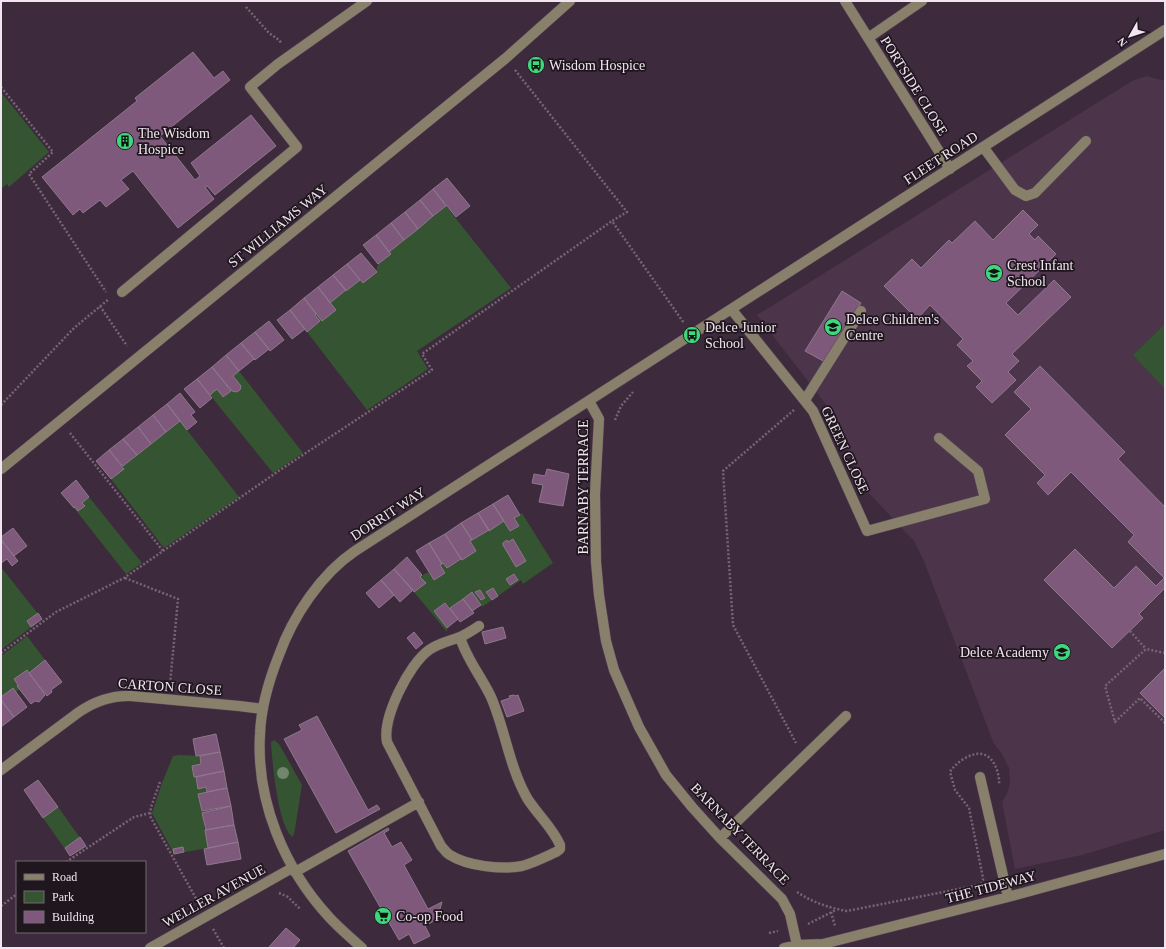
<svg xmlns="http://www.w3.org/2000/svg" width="1166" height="949" font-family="'Times New Roman',serif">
<rect width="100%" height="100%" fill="#3d2a3c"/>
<path fill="#4c344b" d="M1147 76 1165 81V830L1082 855 1015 869 1002 802 1007 794 1010 783 1009 768 1002 754 994 744 923 559 914 541 867 491 827 406 757 315 1132 81Z"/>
<path fill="#355431" d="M1 92 49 152 9 187 7 184 1 189Z
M446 206 511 288 417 351 428 369 367 410 307 332 320 321 315 315 336 310 330 303 360 280 376 272 378 264 391 254 389 252Z
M1165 324V389L1133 355Z
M239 371 303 453 273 473 210 395 217 389 223 397 231 391 225 383 232 391 237 392 240 391 241 386 233 376Z
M180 421 239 497 164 548 111 479 124 469 123 466Z
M89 497 142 563 126 574 74 508 75 507 79 511 85 506 82 503Z
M522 513 553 563 523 584 521 580 482 607 481 605 472 611 463 599 450 608 445 603 434 611 447 628V632L414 592 425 583 420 577 428 572 434 580 445 573 440 565 443 563 447 568 476 551 470 541 504 521 510 531 519 526 514 518Z
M1 567 42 619 1 650Z
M27 636 45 660 29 673 26 670 14 679 20 689 16 692 13 688 1 697V656Z
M274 740 279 744 302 785 295 829 293 837C278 829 272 760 271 742Z
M179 755 200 756 201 764 194 777H196L198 788 206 787 207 792 198 794 202 811 210 810V811L202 813 208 848 174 854 152 813 162 783 173 756Z
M58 807 86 846 70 856 43 818Z"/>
<path fill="#7e597c" stroke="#8e788c" d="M193 52 214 78 223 71 230 80 160 136 195 180 200 176 191 163 251 115 276 146 215 195 207 186 205 187 214 199 178 228 133 171 121 180 129 189 106 207 100 200 83 213 80 209 73 215 42 177 137 101 135 98Z
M447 178 470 206 456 217 433 189Z
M433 189 446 206 433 216 420 200Z
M420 200 433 216 418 229 405 212Z
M1023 210 1038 225 1029 234 1035 240 1038 236 1056 254 1006 303 1018 315 1054 280 1071 297 1012 354 1019 361 1008 372 1016 380 992 403 976 387 982 381 967 366 973 361 957 345 963 339 930 305 917 319 884 286 912 259 921 268 949 240 952 243 975 221 993 240Z
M405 212 418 229 404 240 391 223Z
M391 223 404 240 389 252 376 235Z
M376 235 391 254 378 264 363 245Z
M361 253 377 272 363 283 347 264Z
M347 264 360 280 346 291 333 275Z
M333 275 346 290 330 303 318 287Z
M318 287 336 310 322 321 304 298Z
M842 291 861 303 825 362 805 351Z
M304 298 316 314 315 315 320 321 307 332 290 310Z
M290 310 305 329 292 339 277 320Z
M269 321 284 340 270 351 255 332Z
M255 332 269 349 255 360 241 343Z
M241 343 254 359 239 371 226 355Z
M226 355 239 371 233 376 241 386 240 390 237 392 232 391 212 367Z
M1040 366 1125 452 1118 459 1165 507V588L1139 614 1143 618 1112 648 1044 580 1075 549 1114 588 1136 566 1156 586 1164 578 1128 542 1134 535 1071 472 1048 495 1037 483 1045 475 1005 435 1031 409 1014 392Z
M212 367 231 391 223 397 217 389 210 395 197 379Z
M197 379 212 398 200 408 184 389Z
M180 393 195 412 191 415 197 422 187 430 167 404Z
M167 404 180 421 166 432 153 415Z
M153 415 166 432 151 444 138 427Z
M138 427 151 444 137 455 123 439Z
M123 439 137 455 123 466 109 450Z
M109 450 124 469 111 479 96 461Z
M547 469 569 474 563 506 539 502 543 485 532 483 534 474 545 476Z
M76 480 89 497 82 503 85 506 78 511 75 507 74 508 61 493Z
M508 495 520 515 514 518 519 526 510 531 493 504Z
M493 504 504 521 489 531 478 513Z
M478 513 489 530 472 540 461 523Z
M461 523 472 540 470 541 476 551 462 560 445 534Z
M13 528 27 546 14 556 1 540V537Z
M445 534 461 559 447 568 443 563 442 564 429 543Z
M513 539 526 561 516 567 503 545V543L507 540 508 542Z
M1 540 18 561 12 566 7 559 1 563Z
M429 543 442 564 440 565 445 573 434 580 416 551Z
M407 557 422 575 420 577 426 583 414 592 394 569Z
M394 569 413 590 400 602 381 580Z
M514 574 518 580 510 585 506 579Z
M381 580 394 595 379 608 366 593Z
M493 588 498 596 492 600 486 592Z
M480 590 485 598 481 600 475 592Z
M472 592 481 605 472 611 463 599Z
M463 599 474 613 460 622 450 608Z
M445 603 458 619 447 628 434 611Z
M38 613 42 619 31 627 27 621Z
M503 627 506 638 485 644 482 632Z
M414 632 423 643 416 649 407 638Z
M45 660 62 682 51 690 52 692 47 696 29 673Z
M1165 668V718L1140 693Z
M27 670 45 695 39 702 35 701 31 704 17 686 18 685 14 679Z
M13 688 27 707 14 717 1 700V697Z
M514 695 515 696 518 695 524 711 507 717 501 701 510 698 509 696Z
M2 701 14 717 1 727V702Z
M317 716 368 810 377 805 380 809 336 833 284 739 302 730 299 725Z
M216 734 220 752 196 756 193 739Z
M220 752 224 771 194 777 192 766 201 764 200 756Z
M224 771 227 788 207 792 206 787 198 789 196 777Z
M38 780 58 807 43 818 24 790Z
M227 788 231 806 202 811 198 794Z
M231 806 234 825 206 830 202 813Z
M234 825 238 842 208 848 205 830Z
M388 828 389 830 384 833 392 847 401 842 412 860 404 865 428 909 442 902 440 909 435 912 439 918 425 926 430 936 414 944 409 934 399 940 348 851Z
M80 837 86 846 70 856 65 848Z
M238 842 241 859 207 865 204 849Z
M183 847 184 852 174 854 173 849Z
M286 928 300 940 293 948H268Z"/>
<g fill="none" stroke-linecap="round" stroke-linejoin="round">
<defs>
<path id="minor" d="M845 1 950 169
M868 38 922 1
M984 148 1015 190 1026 196 1035 193 1086 141
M122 292 297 147 250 87 278 64 367 1
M732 310 813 411 867 531 985 499 978 471 939 438
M805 400 861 311
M589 401 599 419 595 494 596 562 599 595 606 641 614 670 639 727 666 775 692 807 720 838 782 899 790 914 797 945
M1 469 431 119 506 58 570 1
M460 637C466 658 481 676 491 697 505 729 509 766 527 798 537 814 553 828 560 845V849L556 852C545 857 533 863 522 866 502 870 467 866 450 855 446 853 444 849 441 846L387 742C382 718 409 664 429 650 439 643 450 641 460 637 467 634 473 630 479 626
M1 770 79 712C95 701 111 695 131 696L239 706 263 709
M980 777 1008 897
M720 838 846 716
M295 872 419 802
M150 948 292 868
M362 948C351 938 339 928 329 917 284 868 256 801 260 734 261 707 269 680 279 655 293 616 321 574 355 551L1165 30
M784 948 797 945 823 944 1008 897 1165 854"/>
</defs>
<use href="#minor" stroke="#5a4859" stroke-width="11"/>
<path stroke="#766575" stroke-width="2.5" stroke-dasharray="2 2" stroke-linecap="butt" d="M246 7 269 33 279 40 282 44
M515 70 627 212 612 221 684 323
M1 87 53 152 29 174 106 292
M100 306 127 346
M1 405 74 328 109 299
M794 410 723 471 733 625 796 743
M615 420 621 406 633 392
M70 433 163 551
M125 578 178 599 170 684
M1130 631 1146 649
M1 653 56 612 124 578 280 470 432 370 422 354 612 221
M1165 653 1146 649 1105 686 1115 722 1140 698 1165 723
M160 782 151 807 150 816 199 904
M66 862 134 817 150 813
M981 884 983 880V878L969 808 955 790 950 772C955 763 971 752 982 754 994 756 1000 774 999 785
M797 892C812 902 829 908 847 911L989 883
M279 893 288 897 300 909
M1 906 17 894
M831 912 835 926
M808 924 836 910
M213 929 224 948
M769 933 778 931"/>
<use href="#minor" stroke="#89806c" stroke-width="10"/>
</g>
<circle fill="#71866d" cx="283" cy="773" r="6"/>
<defs>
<symbol id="bus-disc" viewBox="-11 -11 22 22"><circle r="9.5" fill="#3fd77d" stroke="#1f161e"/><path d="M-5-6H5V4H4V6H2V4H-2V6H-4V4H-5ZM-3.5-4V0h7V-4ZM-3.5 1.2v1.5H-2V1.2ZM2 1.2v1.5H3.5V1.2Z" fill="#111"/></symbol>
<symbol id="building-disc" viewBox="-11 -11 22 22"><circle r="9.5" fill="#3fd77d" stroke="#1f161e"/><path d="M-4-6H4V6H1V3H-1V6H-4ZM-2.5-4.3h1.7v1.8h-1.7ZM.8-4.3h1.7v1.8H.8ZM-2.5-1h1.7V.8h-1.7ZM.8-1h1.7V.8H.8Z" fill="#111"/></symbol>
<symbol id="school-disc" viewBox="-11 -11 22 22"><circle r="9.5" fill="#3fd77d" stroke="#1f161e"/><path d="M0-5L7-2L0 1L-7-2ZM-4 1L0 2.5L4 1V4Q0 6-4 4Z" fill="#111"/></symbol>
<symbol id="supermarket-disc" viewBox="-11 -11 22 22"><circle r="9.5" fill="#3fd77d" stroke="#1f161e"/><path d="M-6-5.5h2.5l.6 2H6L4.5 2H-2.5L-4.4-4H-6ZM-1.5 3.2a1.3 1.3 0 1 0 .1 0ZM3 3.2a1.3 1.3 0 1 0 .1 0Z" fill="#111"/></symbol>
</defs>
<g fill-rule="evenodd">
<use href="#bus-disc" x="526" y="55" width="20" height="20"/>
<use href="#building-disc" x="115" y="131" width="20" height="20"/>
<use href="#school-disc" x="984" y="263" width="20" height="20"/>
<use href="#school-disc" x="823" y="317" width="20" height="20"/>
<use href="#bus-disc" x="682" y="325" width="20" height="20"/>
<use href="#school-disc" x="1052" y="642" width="20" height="20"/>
<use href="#supermarket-disc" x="373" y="906" width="20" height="20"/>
</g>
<g text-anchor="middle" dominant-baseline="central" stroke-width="3.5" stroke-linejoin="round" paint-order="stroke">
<g font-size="14" fill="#f1e5f0" stroke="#1f161e" text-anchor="start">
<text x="549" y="65">Wisdom Hospice</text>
<text x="138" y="133">The Wisdom<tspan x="138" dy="16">Hospice</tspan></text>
<text x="1007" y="265">Crest Infant<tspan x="1007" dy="16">School</tspan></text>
<text x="846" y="319">Delce Children's<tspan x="846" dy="16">Centre</tspan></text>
<text x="705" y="327">Delce Junior<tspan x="705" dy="16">School</tspan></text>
<text x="1049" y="652" text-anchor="end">Delce Academy</text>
<text x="396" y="916">Co-op Food</text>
</g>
<g font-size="14" fill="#f1e5f0" stroke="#1f161e">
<text transform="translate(914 86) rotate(58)">PORTSIDE CLOSE</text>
<text transform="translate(941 158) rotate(-33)">FLEET ROAD</text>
<text transform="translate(278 226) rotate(-39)">ST WILLIAMS WAY</text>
<text transform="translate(845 450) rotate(65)">GREEN CLOSE</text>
<text transform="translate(583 487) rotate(-90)">BARNABY TERRACE</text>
<text transform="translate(388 514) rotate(-33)">DORRIT WAY</text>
<text transform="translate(170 687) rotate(4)">CARTON CLOSE</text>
<text transform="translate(740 834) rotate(46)">BARNABY TERRACE</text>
<text transform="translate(991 887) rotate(-15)">THE TIDEWAY</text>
<text transform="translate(214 896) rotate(-29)">WELLER AVENUE</text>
</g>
</g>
<rect width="1166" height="949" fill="none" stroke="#f1e5f0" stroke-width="4"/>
<rect x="16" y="861" width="130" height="72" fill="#1f161e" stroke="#736972"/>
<rect x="24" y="874" width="20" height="6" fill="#89806c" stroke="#736972"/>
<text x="52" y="881" font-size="12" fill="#f1e5f0">Road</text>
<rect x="24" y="891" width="20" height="12" fill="#355431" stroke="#736972"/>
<text x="52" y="901" font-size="12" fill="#f1e5f0">Park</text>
<rect x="24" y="911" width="20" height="12" fill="#7e597c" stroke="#736972"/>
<text x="52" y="921" font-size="12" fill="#f1e5f0">Building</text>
<g transform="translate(1130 36) rotate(231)" stroke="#1f161e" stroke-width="3" paint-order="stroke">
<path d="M0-3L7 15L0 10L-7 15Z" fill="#f1e5f0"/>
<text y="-6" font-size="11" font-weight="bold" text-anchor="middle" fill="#f1e5f0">N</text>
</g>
</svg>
